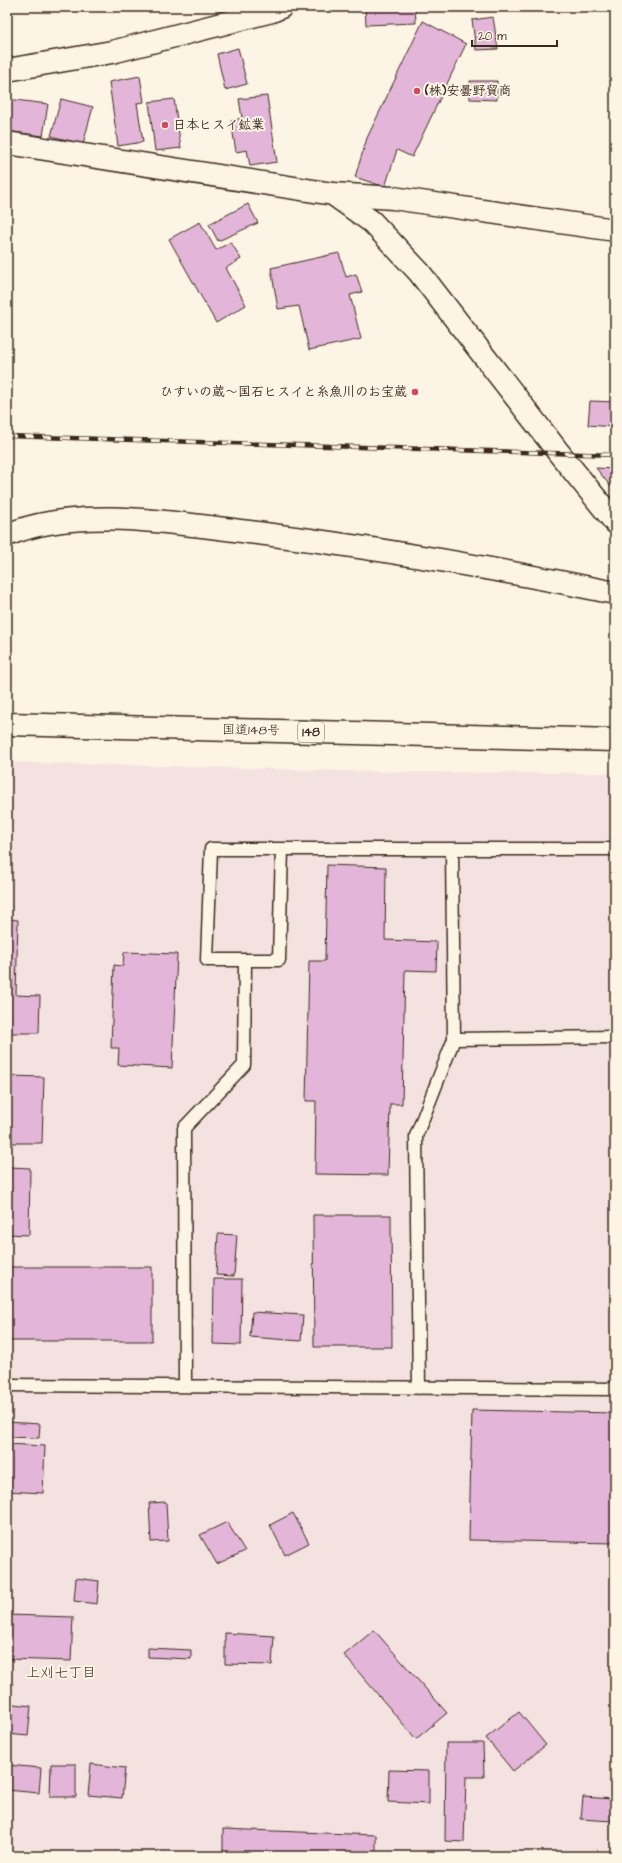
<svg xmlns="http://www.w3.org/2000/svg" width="622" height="1863" font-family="'Architects Daughter','Klee One',sans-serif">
<rect width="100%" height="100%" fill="#fcf5e5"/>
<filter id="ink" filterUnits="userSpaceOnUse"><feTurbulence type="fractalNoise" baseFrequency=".025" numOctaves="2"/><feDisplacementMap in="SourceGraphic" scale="8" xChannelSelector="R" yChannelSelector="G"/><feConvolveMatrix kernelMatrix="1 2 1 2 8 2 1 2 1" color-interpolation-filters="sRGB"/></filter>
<g filter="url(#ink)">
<path fill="#f4e2e1" d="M7 762 391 772 615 773V1856H7Z"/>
<path fill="#e3b6d9" stroke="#3b2a1e" d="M365 7H415L416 23 366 25Z
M493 17 498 49 476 50 472 20Z
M423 21 466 44 412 157 397 150 385 187 355 177 367 138Z
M238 48 247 84 225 90 217 54Z
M140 76 144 102 137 103 143 142 118 146 109 82Z
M470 81H497V100L470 99Z
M267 96 277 162 250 166 247 150 236 152 231 121 242 118 239 99Z
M7 99 48 104 43 136 7 131Z
M61 99 93 107 83 144 51 136Z
M174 99 181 148 155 151 149 102Z
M248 204 258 223 218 241 209 224Z
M200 222 216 250 231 242 241 259 226 268 246 305 216 323 169 239Z
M339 253 346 277 356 274 362 292 350 295 361 339 309 350 299 306 278 309 271 268Z
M590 401 615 402V427L588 425Z
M596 468 615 469V492Z
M327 865 386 867 385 940 437 942 436 971 405 970 402 1104H390L388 1175 315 1174 316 1101H306L309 961H325Z
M7 919 18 920 16 995 40 996 39 1033H10V1017H7Z
M124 952 177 954 172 1068 118 1065 119 1048H111L114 965 123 966Z
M7 1076 44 1077 42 1143H7Z
M7 1157H9V1167L30 1168 29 1235 7 1234Z
M313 1215H391L392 1347H314Z
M218 1234 237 1235 234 1276 216 1275Z
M7 1267H152V1341H7Z
M214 1279H242L241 1345 213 1344Z
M252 1312 303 1315 301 1341 250 1337Z
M472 1410 615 1413V1543L469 1540Z
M7 1422 40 1424 39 1438 7 1437Z
M7 1444 45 1446 43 1493 7 1491Z
M166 1502 168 1541 151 1542 149 1503Z
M293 1513 309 1543 285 1555 270 1525Z
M227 1522 245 1551 217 1564 200 1535Z
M76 1578 99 1581 97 1604 74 1601Z
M7 1615 73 1617 71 1661 7 1659Z
M374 1630 447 1713 416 1739 344 1655Z
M225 1633 274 1636 272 1665 225 1664Z
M148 1648 191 1650V1659L148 1657Z
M7 1703 31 1706 28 1736 7 1734Z
M519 1712 546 1745 513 1771 486 1738Z
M446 1743H483L484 1777H466L464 1842 445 1841Z
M51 1764H76V1797H50Z
M91 1764 125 1768 122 1798 88 1795Z
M7 1765 41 1768 39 1793 7 1790Z
M389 1770 429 1771V1804L388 1802Z
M583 1797 613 1799 612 1821 581 1819Z
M223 1829 376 1835V1856L223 1853Z"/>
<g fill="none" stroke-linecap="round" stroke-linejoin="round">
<defs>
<path id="lane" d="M282 849 279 960H207L211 849H615
M454 1039 615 1037
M7 1385 615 1389
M185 1386 184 1128 244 1065 245 960
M419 1388 416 1136 454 1039 452 849"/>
<path id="street" d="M7 70 112 52 272 11 281 7
M333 194 393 198 615 230"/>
<path id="secondary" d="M7 143 333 194 372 222 419 272 559 453 615 522"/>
<path id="highway" d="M7 535C76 505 175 523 249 532 371 547 494 568 615 593
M7 724 615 740"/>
</defs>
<use href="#lane" stroke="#3b2a1e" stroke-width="15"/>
<use href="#street" stroke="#3b2a1e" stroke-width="25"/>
<use href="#secondary" stroke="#3b2a1e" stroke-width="25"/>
<use href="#highway" stroke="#3b2a1e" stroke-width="25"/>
<use href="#lane" stroke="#fcf5e5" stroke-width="12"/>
<use href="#street" stroke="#fcf5e5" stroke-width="22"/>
<use href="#secondary" stroke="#fcf5e5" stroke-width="22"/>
<use href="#highway" stroke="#fcf5e5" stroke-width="22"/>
<defs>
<path id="rail" d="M7 436 615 455"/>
</defs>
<use href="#rail" stroke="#3b2a1e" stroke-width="4.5"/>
<use href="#rail" stroke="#fcf5e5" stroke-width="3" stroke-dasharray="9" stroke-linecap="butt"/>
</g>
</g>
<g fill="#d1495b" stroke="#fcf5e5" stroke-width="1.5">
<circle cx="417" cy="91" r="4"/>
<circle cx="165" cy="125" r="4"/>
<circle cx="415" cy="392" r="4"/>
</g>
<g text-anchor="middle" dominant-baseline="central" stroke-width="4" stroke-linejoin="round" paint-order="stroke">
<rect fill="#fcf5e5" stroke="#75675a" stroke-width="1" x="298" y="722" width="26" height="20" rx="3"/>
<g font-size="12" font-weight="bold" fill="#3b2a1e">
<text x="311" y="732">148</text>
</g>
<g font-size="13" font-weight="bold" fill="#3b2a1e" stroke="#fcf5e5" text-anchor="start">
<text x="425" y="91">(株)安曇野貿商</text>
<text x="173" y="125">日本ヒスイ鉱業</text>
<text x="407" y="392" text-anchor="end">ひすいの蔵～国石ヒスイと糸魚川のお宝蔵</text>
</g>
<g font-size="13" fill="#3b2a1e" stroke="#fcf5e5">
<text transform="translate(251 730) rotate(1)">国道148号</text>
</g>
<g font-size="14" fill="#3b2a1e" stroke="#fcf5e5">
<text x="61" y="1673">上刈七丁目</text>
</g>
</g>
<rect width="622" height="1863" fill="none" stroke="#fcf5e5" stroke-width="24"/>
<rect x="12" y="12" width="598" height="1839" fill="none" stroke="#3b2a1e" stroke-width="1.5" filter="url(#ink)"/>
<path d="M472 40v6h85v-6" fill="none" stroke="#3b2a1e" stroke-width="2"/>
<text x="478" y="40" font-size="12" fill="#3b2a1e" stroke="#fcf5e5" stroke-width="3" paint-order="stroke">20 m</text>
</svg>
